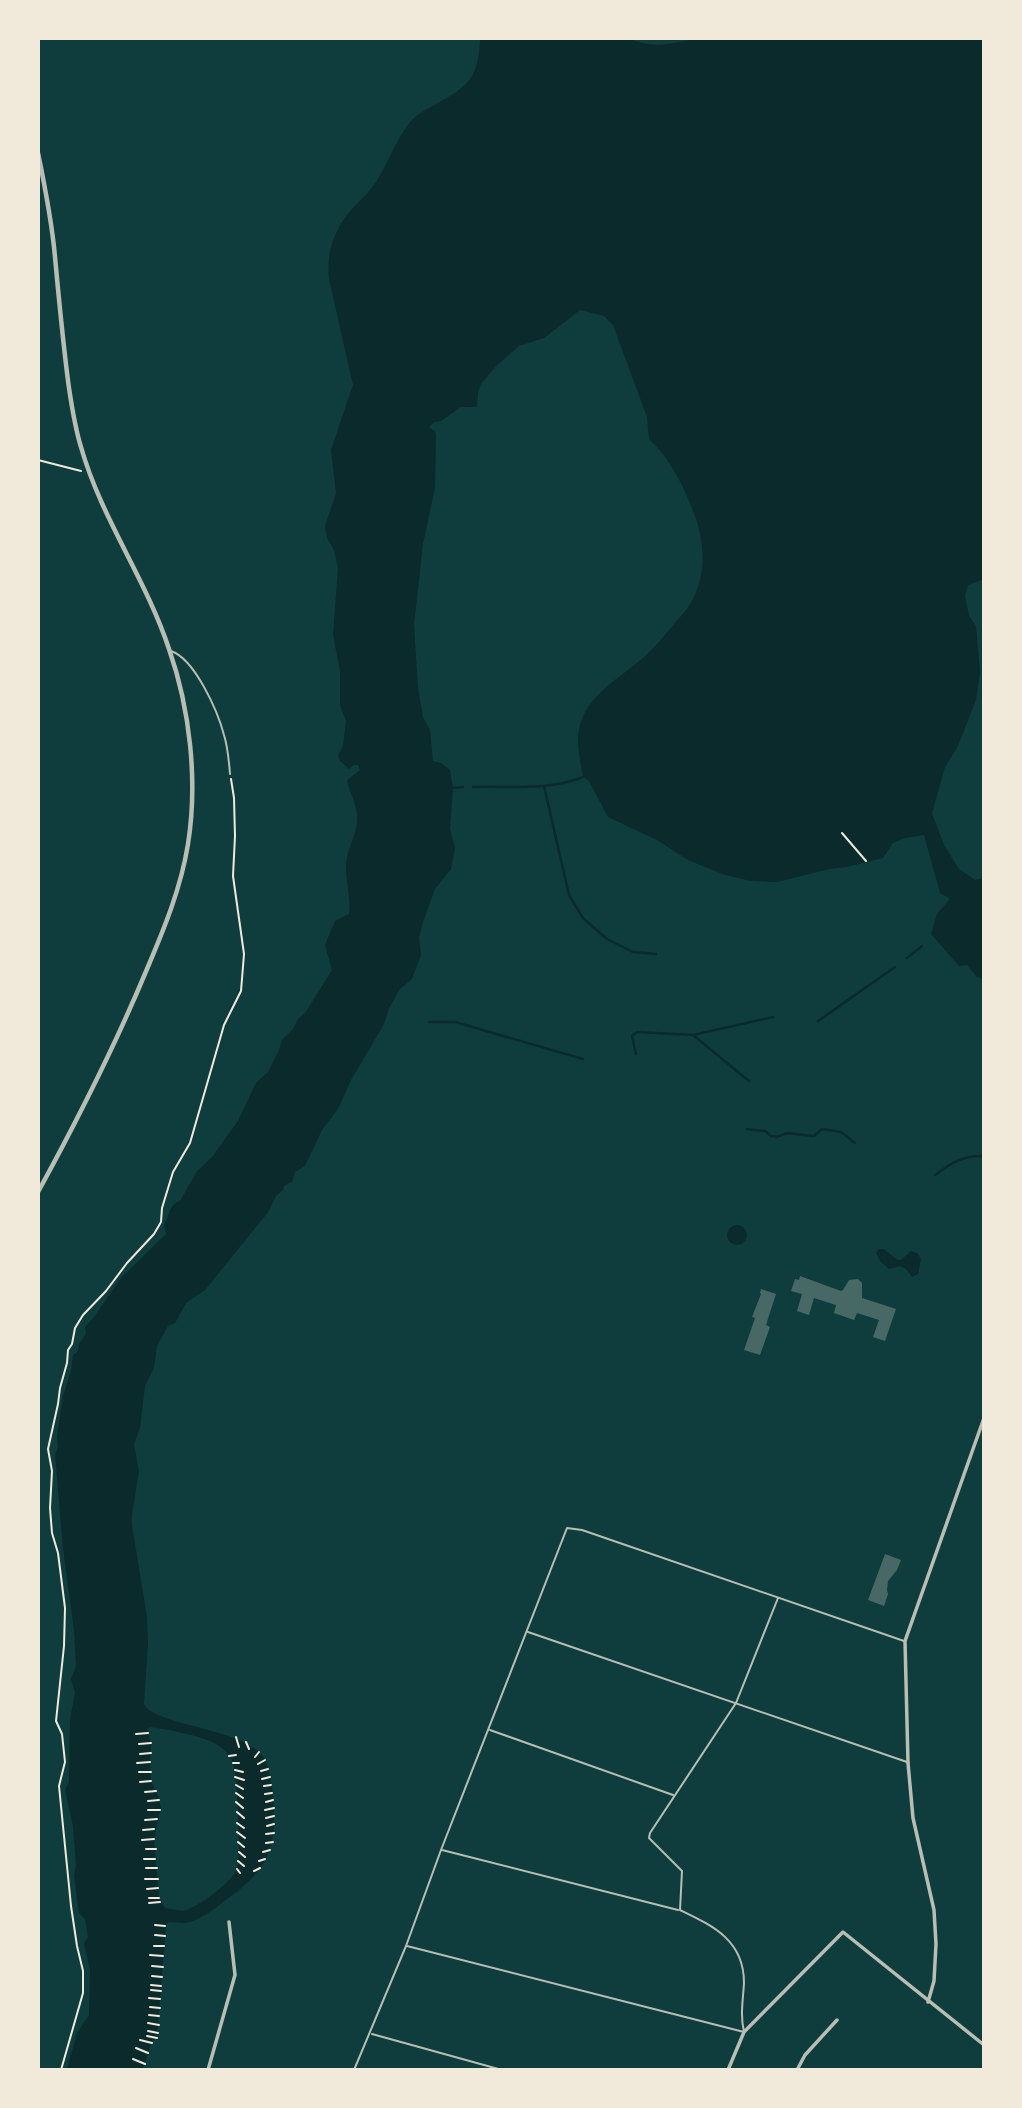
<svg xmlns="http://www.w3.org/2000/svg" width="1022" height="2108" font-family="Lato,sans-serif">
<rect width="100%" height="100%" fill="#0f3d3e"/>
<path fill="#0a2a2b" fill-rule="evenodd" d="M627 38C657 50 670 43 701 38L983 39 984 579 968 585 965 595 969 616 976 626 980 672 976 700 958 746 945 767 932 813 944 845 959 869 975 880 983 878V979L977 977 967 965 959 966 931 934 937 914 950 899 940 893 924 835 905 838 893 843 883 858 847 867 829 869 777 882 751 881 725 875 688 860 657 840 608 817 589 781 583 777C580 757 574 739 582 719 591 696 614 681 633 666 649 654 661 640 674 624 680 617 689 608 693 599 706 572 705 544 695 516 685 489 671 459 649 439L647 417 613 325 604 316 580 310 544 338 519 346 495 367 481 384 478 392 477 407H461L441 421 434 422 429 427 435 431 436 435 435 488 423 544 414 625 418 688 423 717 430 730 433 761 441 763 450 770 453 788 450 829 455 848 451 869 435 889 423 922 419 938 421 955 412 979 400 989 389 1008 384 1024 351 1080 338 1109 322 1130 305 1166 295 1172 292 1182 284 1186 283 1190 276 1196 269 1211 205 1290 186 1303 175 1323 168 1326 157 1346 154 1368 145 1386 140 1428 134 1444 139 1471 132 1515V1525L147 1617 148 1643 144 1704C154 1725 234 1727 260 1753 269 1762 270 1777 272 1788 278 1838 273 1866 231 1896 219 1905 204 1918 190 1922 183 1924 176 1922 169 1922L166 1924 157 2038 152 2041 143 2069H67L77 2033 89 2015 90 1970 84 1943 88 1937 85 1919 79 1913 74 1875 76 1865 73 1826 65 1790 69 1782 70 1720 75 1692 71 1679 76 1666 74 1630 63 1549 55 1454 58 1447 57 1436 63 1396 71 1371 73 1355 78 1351 79 1344 86 1334 85 1327 94 1317 121 1278 166 1234 164 1224C171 1214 168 1205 180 1201L197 1171 212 1157 238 1121 256 1083 268 1072 279 1050 282 1040 293 1029 298 1019 305 1013 332 970 325 945 335 921 349 914C351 898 346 882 346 865 347 850 355 837 357 823 359 807 350 795 347 780L360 770 358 765H354L349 769 340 761 338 755 343 746 346 721 340 705V671L333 635 338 568 334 550 327 538 325 526 336 493 331 450 353 385 329 279C326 253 334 230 351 210 359 201 369 193 376 182 388 163 396 140 410 122 417 114 427 109 436 104 470 86 478 77 480 39ZM150 1727C169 1730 208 1736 222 1748 228 1753 232 1759 234 1766 237 1780 241 1857 237 1869 232 1882 200 1905 187 1910 180 1912 172 1909 165 1908L159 1898 154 1839 161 1807 158 1796 151 1781 150 1762 151 1743 147 1730Z
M727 1235a10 10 0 1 1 20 0a10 10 0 1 1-20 0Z
M879 1249H883L898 1260H901L911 1251 917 1253 921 1259 918 1274 912 1277 906 1269 900 1266 889 1269 880 1261 876 1253Z"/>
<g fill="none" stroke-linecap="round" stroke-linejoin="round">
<path stroke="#0a2a2b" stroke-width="2.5" d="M544 786 569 895 583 918 607 939 633 952 656 954
M473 787C509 786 549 791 583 777
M453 788 463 787
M907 958 922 946
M818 1021 895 967
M429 1022H455L583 1059
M693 1035 749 1081
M636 1054 632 1036 637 1032 693 1035 773 1017
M747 1129 765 1131 771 1136 777 1137 787 1133 814 1136 822 1129 841 1132 855 1143
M935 1175C951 1163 963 1155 984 1156"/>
</g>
<path fill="#486865" d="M800 1276 841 1291 843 1290 849 1280 858 1279 862 1283V1298L896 1309 885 1341 873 1337 879 1320 857 1313 854 1320 834 1313 836 1305 814 1298 809 1315 797 1311 802 1294 791 1291 795 1279 799 1280Z
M761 1289 776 1294 766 1325 770 1327 760 1355 744 1350 755 1318 752 1317 761 1294 760 1293Z
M885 1554 901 1560 897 1570 888 1581 887 1590 888 1594 884 1606 868 1600Z"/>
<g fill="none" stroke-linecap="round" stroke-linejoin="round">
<path stroke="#f1e9da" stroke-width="2" d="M38 460 81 471
M842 833 866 861
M983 983 984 981
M136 1734 148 1733
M236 1737 239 1747
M246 1742 249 1749
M139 1744 151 1743
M140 1754 151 1753
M229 1756 236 1755
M255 1757 259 1752
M137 1763 150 1762
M233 1763H239
M258 1764 265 1760
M235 1770 243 1772
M261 1771 268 1769
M139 1772H151
M235 1777 244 1780
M262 1779 270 1777
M140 1782 151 1781
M236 1785 243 1789
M264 1786 271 1785
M145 1792 156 1791
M236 1793 243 1798
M265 1794 272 1793
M148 1801 159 1800
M236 1802 243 1808
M266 1802 273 1800
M148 1810H160
M265 1810 274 1808
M237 1812 244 1818
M266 1818 274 1816
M145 1820 157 1819
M237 1823 244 1828
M267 1826 274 1824
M143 1830 154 1829
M237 1832 245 1838
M266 1834 274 1833
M142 1840 154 1839
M238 1842 244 1847
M266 1843 273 1842
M146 1849H156
M239 1852 245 1857
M263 1852 270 1850
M144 1859H155
M238 1861 244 1866
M259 1861 265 1859
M146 1868H157
M237 1869 240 1873
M254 1871 260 1868
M145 1879H158
M147 1889 158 1888
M149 1898H159
M149 1903 160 1902
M155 1925 165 1926
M155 1935 165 1936
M154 1946H164
M150 1955 163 1956
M152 1966 163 1967
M152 1976 162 1977
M151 1985 161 1986
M151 1990 161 1991
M149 1998 160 1999
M150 2007 160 2008
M149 2015 159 2016
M148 2023 159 2025
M148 2031 158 2033
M147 2036 157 2038
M140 2040 152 2043
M136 2048 148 2053
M133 2059 145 2064
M61 2070 83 1993V1971L77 1946 71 1906 59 1786 65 1762 62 1734 56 1721 64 1646 65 1608 58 1553 52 1533 50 1508 52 1471 48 1449 58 1404 60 1388 67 1363 68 1350 72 1344 75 1328 83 1315 106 1291 127 1263 154 1234 161 1222 162 1208 173 1172 190 1143 224 1025 241 991 244 954 233 876 235 836 234 798 231 779"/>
<path stroke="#b8beb3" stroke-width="2" d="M171 651C195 659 218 712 224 735 228 748 229 761 230 774
M528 1632 907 1762
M490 1730 673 1795
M442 1850 678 1910
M407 1946 744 2032C740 2015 743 2000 744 1983 744 1940 713 1926 680 1910L682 1871 649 1838 650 1833 736 1703 778 1598
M372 2034 502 2070
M354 2070 406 1946 441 1850 567 1528 582 1530 904 1641"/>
<path stroke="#b8beb3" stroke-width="3.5" d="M928 2002 934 1981 936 1944 934 1910 913 1818 908 1763 905 1641 984 1418
M208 2070 235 1975 229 1922
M728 2070 744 2032 843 1932 984 2045
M797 2070 805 2055 837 2020"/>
<path stroke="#b8beb3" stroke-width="4.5" d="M38 153C45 187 52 222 55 257 59 300 63 344 69 388 72 408 75 428 81 447 101 518 146 579 169 649 190 709 198 781 188 844 181 888 164 929 147 969 115 1046 78 1119 38 1192"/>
</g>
<rect width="1022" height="2108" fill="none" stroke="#f1e9da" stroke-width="80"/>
</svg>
